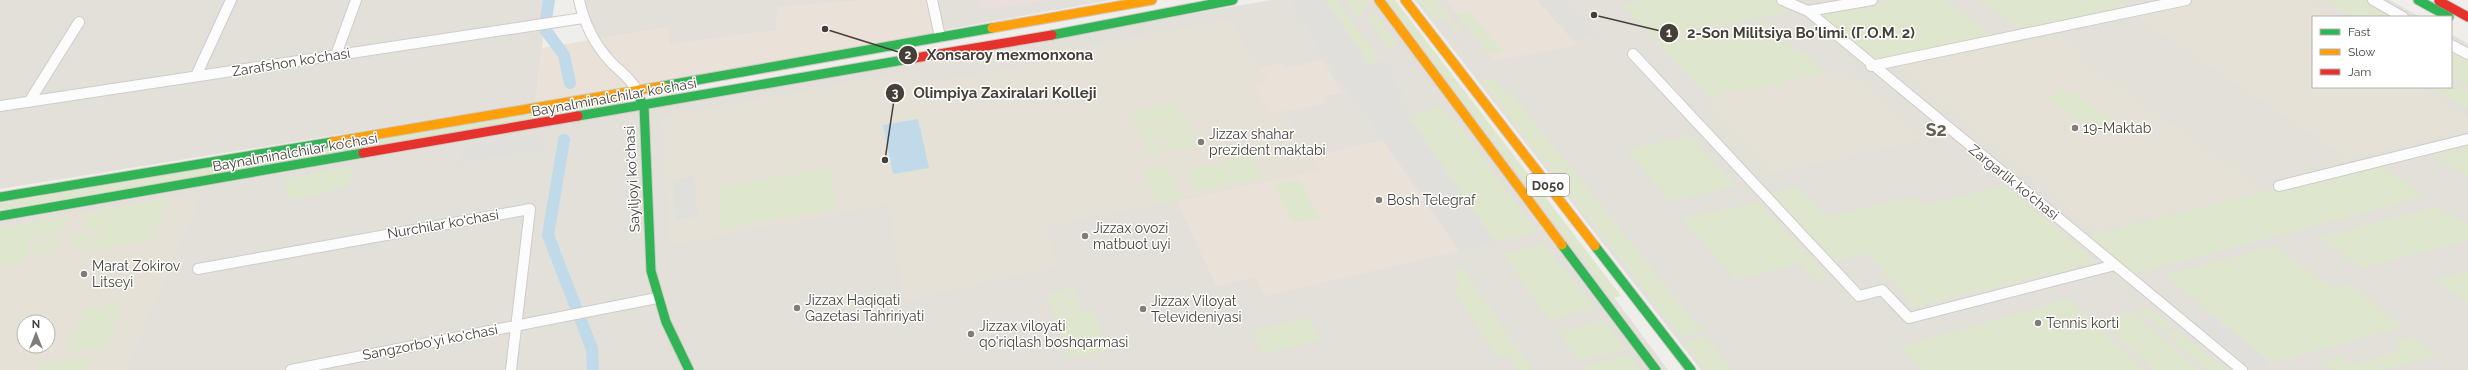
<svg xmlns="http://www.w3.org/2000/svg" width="2468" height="370" font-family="Raleway,sans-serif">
<rect width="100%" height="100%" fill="#f0eeeb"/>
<path fill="#e3e0d9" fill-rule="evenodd" d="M0 0H548L535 103 0 189Z
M581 0H1112L615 88Z
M1271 0H1394L1668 370H0V222ZM24 322H48V346H24Z
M1415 0H2390L2420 17H2313V87H2451V34L2468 44V370H1701Z"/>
<path fill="#eae2d8" d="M864 0H927L937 35 535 103 542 48 668 27 670 44 776 30 777 7Z
M1446 0H1537L1577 45 1494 61Z
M1323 60 1343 93 1323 96 1327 103 1271 114 1253 84 1268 81 1259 68 1282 63 1285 68Z
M1384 140 1459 251 1265 296 1255 277 1216 286 1177 201 1319 170 1311 156Z"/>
<path fill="#e6e1d7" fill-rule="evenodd" d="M2204 0H2311L2340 17H2313V87H2419L2468 116V130L2349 159 2134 16Z
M1229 19 1268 81 1253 84 1271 114 1284 111 1319 170 1045 227 1058 267 904 301 888 204 670 246 661 117 917 70 922 83 1064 59 1062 51Z
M2059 34 2084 53 2075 55 2265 190 2095 231 1897 67Z
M1845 69 1926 139 1773 174 1702 103 1713 101 1717 95Z
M203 191 126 370H0V226ZM24 322H48V346H24Z"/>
<path fill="#eadfdc" d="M978 0H1052L981 10Z"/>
<path fill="#dee7ce" d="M1325 0H1337L1379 59 1371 67Z
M1346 0H1365L1368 4 1359 19Z
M1386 0H1395L1621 296 1612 298Z
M1419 0H1436L1461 31 1456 32 1445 18 1434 19Z
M1643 0H1776L1798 10 1656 39 1621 4Z
M1889 0H1946L1996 38 1877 63 1818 12Z
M1979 0H2119L2130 7 2024 32Z
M2324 0H2370L2399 17H2352Z
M1372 10 1399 46 1389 48 1368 19Z
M1469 12 1503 52 1489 54 1456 14Z
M1764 22 1797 52 1803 51 1826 73 1717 95 1713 101 1656 42Z
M2451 47 2468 57V86L2451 76Z
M1494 79 1508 95 1512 94 1703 332 1681 337 1482 81Z
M2451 81 2468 91V109L2432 87H2451Z
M2072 91 2121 127 2095 133 2046 97Z
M619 99 625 101 620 105 0 210V203Z
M1167 103 1178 106 1184 116 1137 125 1132 112Z
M1442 107 1450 118 1453 117 1537 233 1495 242 1408 116Z
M1185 118 1191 130 1165 136 1159 123Z
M1155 124 1161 136 1144 140 1138 127Z
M1192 133 1198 145 1173 151 1166 138Z
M1690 136 1737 186 1670 201 1626 149Z
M1162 139 1168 152 1151 155 1145 142Z
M2468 142V178L2428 152Z
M1250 155 1263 177 1197 191 1186 169Z
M2377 164 2426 196 2134 274 2088 236Z
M352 166 349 187 289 200 284 179Z
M1168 166 1182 199 1158 204 1144 171Z
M831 168 835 209 719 229V187Z
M1300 180 1320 218 1293 223 1274 185Z
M2005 186 2097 262 1915 307 1868 254 1833 262 1769 194 1797 187 1828 216 1916 197 1924 205Z
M169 198 152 240 93 250 104 228 81 232 91 212Z
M1758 202 1829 278 1816 281 1800 264 1735 279 1682 219Z
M2438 207 2468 225V240L2362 268 2319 237Z
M69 216 59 236 35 240 24 262 0 266V228Z
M97 232 92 244 72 248 77 236Z
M56 239 51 252 30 256 36 243Z
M1545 244 1546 246 1595 308 1550 320 1503 254Z
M2275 246 2331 288 2348 284 2403 327 2271 363 2165 275Z
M1464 269 1532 370H1517L1508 355 1497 357 1453 288 1461 286 1452 272Z
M2468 271V303L2436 280Z
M1075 288 1077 294 1056 299 1061 315 1093 309 1107 350 1072 358 1066 355 1048 294Z
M1077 297 1081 309 1063 312 1059 300Z
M2068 299 2144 370H1922L1899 347Z
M125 301 107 346 65 354 85 309Z
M2149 308 2174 327 2161 330 2139 310Z
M2133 312 2199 370H2154L2100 321Z
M1309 318 1320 340 1263 354 1253 331Z
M1604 320 1625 349 1578 361 1558 332Z
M2178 331 2226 370H2207L2166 334Z
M1706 336 1733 370H1706L1684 342Z
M2412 337 2437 355 2388 369 2374 359 2402 350 2393 342Z
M94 354 87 370H37L40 365Z
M1629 355 1640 370H1585L1582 366Z
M2341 357 2351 365 2371 359 2385 370H2332L2322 362Z"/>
<path fill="#e1dfdc" d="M1302 0H1325L1371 67 1379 59 1406 96 1356 106 1332 66 1335 64 1331 59 1327 60 1291 2Z
M1537 0H1564L1597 36 1573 40Z
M1397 100 1408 116 1495 242 1459 251 1361 107Z
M544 135 542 149 458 163 461 149Z
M694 176 698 216 676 220 673 181Z
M2215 317 2271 363 2252 368 2197 322Z"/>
<path fill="#c0daea" d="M918 119 929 168 893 174 883 125Z"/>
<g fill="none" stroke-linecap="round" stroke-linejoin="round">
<path stroke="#c0daea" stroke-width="12" d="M546 19 549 0
M544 28 564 55 570 83
M564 140 548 235 592 349 593 370"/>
<defs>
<path id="street" d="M579 0C584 22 594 44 610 61 619 71 631 78 637 91
M932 0 940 37
M1782 0 1808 11 2242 370
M2373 0 2403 17
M1808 11 1872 0
M2451 45 2468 54
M1633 54 1859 296 1882 290 1909 318 2115 265
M336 55 356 0
M1871 66 2186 0
M196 76 231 0
M29 102 79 22
M0 106 583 18
M2279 186 2468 139
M198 269 530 209 511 370
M291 370 657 298"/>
<path id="fast" d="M2418 0 2449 17
M1052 35 1233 0
M663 86 992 28
M640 99 644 106 651 271 666 322 689 370
M578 116 915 58
M0 197 332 142
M0 216 363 153
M1562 245 1656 370
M1595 246 1691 370"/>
<path id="slow" d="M1379 0 1562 245
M1405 0 1595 246
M992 28 1152 0
M332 142 663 86"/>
<path id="jam" d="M2439 1 2468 17
M915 58 1052 35
M363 153 578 116"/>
</defs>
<use href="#street" stroke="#ceccc9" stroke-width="12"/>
<use href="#fast" stroke="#cecac3" stroke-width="11"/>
<use href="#slow" stroke="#cecac3" stroke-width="11"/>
<use href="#jam" stroke="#cecac3" stroke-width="11"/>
<use href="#street" stroke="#fdfcfc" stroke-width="10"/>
<use href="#fast" stroke="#30b455" stroke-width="9"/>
<use href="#slow" stroke="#ff9f0a" stroke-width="9"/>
<use href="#jam" stroke="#e5322d" stroke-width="9"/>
</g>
<g fill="#817c77" stroke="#fff" stroke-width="1.5">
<circle cx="2075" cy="128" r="4"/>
<circle cx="1201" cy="142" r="4"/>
<circle cx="1379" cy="200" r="4"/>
<circle cx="1085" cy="236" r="4"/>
<circle cx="84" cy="274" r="4"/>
<circle cx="797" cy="308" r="4"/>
<circle cx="1143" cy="309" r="4"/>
<circle cx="2038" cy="323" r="4"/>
<circle cx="971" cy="334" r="4"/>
</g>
<g text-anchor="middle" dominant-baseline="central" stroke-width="3" stroke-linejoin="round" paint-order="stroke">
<rect fill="#fff" stroke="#7d7974" stroke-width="1" x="1527" y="174" width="42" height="22" rx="3"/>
<g font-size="13" font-weight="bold" fill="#453f38">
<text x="1548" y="185">D050</text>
</g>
<g font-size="14" fill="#453f38" stroke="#fff">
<text transform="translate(291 62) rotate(-9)">Zarafshon ko'chasi</text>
<text transform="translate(614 97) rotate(-10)">Baynalminalchilar ko’chasi</text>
<text transform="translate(295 152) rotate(-10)">Baynalminalchilar ko’chasi</text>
<text transform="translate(632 179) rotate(-93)">Sayiljoyi ko'chasi</text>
<text transform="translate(2014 182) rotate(39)">Zargarlik ko'chasi</text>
<text transform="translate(443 224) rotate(-10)">Nurchilar ko'chasi</text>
<text transform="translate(430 342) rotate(-11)">Sangzorbo'yi ko'chasi</text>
</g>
<g font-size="14" fill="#453f38" stroke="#fff" text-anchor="start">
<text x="2083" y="128">19-Maktab</text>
<text x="1209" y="134">Jizzax shahar<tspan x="1209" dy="16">prezident maktabi</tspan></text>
<text x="1387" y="200">Bosh Telegraf</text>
<text x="1093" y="228">Jizzax ovozi<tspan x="1093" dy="16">matbuot uyi</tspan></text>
<text x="92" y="266">Marat Zokirov<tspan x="92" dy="16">Litseyi</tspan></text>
<text x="805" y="300">Jizzax Haqiqati<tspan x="805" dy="16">Gazetasi Tahririyati</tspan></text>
<text x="1151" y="301">Jizzax Viloyat<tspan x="1151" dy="16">Televideniyasi</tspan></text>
<text x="2046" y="323">Tennis korti</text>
<text x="979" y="326">Jizzax viloyati<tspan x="979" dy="16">qo'riqlash boshqarmasi</tspan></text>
</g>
<g font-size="18" font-weight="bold" fill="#675d50" stroke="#fff">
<text x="1936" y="129">S2</text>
</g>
</g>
<path fill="none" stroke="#453f38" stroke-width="1.5" d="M1594 15L1669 33M825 29L908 55M885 160L895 93"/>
<g fill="#453f38" stroke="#fff" stroke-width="1.5">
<circle cx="1594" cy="15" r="4"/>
<circle cx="825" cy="29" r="4"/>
<circle cx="885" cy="160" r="4"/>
<circle cx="1669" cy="33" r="10"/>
<circle cx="908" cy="55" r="10"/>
<circle cx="895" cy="93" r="10"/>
</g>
<g font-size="12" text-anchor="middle" font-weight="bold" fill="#fff">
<text x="1669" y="37">1</text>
<text x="908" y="59">2</text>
<text x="895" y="97">3</text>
</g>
<g font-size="15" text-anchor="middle" font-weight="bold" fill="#453f38" stroke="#fff" stroke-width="3" stroke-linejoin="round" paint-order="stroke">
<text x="1801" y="38">2-Son Militsiya Bo'limi. (Г.О.М. 2)</text>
<text x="1010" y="60">Xonsaroy mexmonxona</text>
<text x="1005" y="98">Olimpiya Zaxiralari Kolleji</text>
</g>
<rect x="2312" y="16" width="140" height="72" fill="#ffffff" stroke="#b5b2af"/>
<rect x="2320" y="29" width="20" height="6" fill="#30b455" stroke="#b5b2af"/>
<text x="2348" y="36" font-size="12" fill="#453f38">Fast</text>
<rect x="2320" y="49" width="20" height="6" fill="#ff9f0a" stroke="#b5b2af"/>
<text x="2348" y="56" font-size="12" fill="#453f38">Slow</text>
<rect x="2320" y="69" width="20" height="6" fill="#e5322d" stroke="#b5b2af"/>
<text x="2348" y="76" font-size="12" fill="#453f38">Jam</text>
<g transform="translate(36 334)"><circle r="19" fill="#ffffff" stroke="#b5b2af"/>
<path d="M0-3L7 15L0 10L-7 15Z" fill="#817c77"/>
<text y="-6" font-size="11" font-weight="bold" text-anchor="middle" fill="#453f38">N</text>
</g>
</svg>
